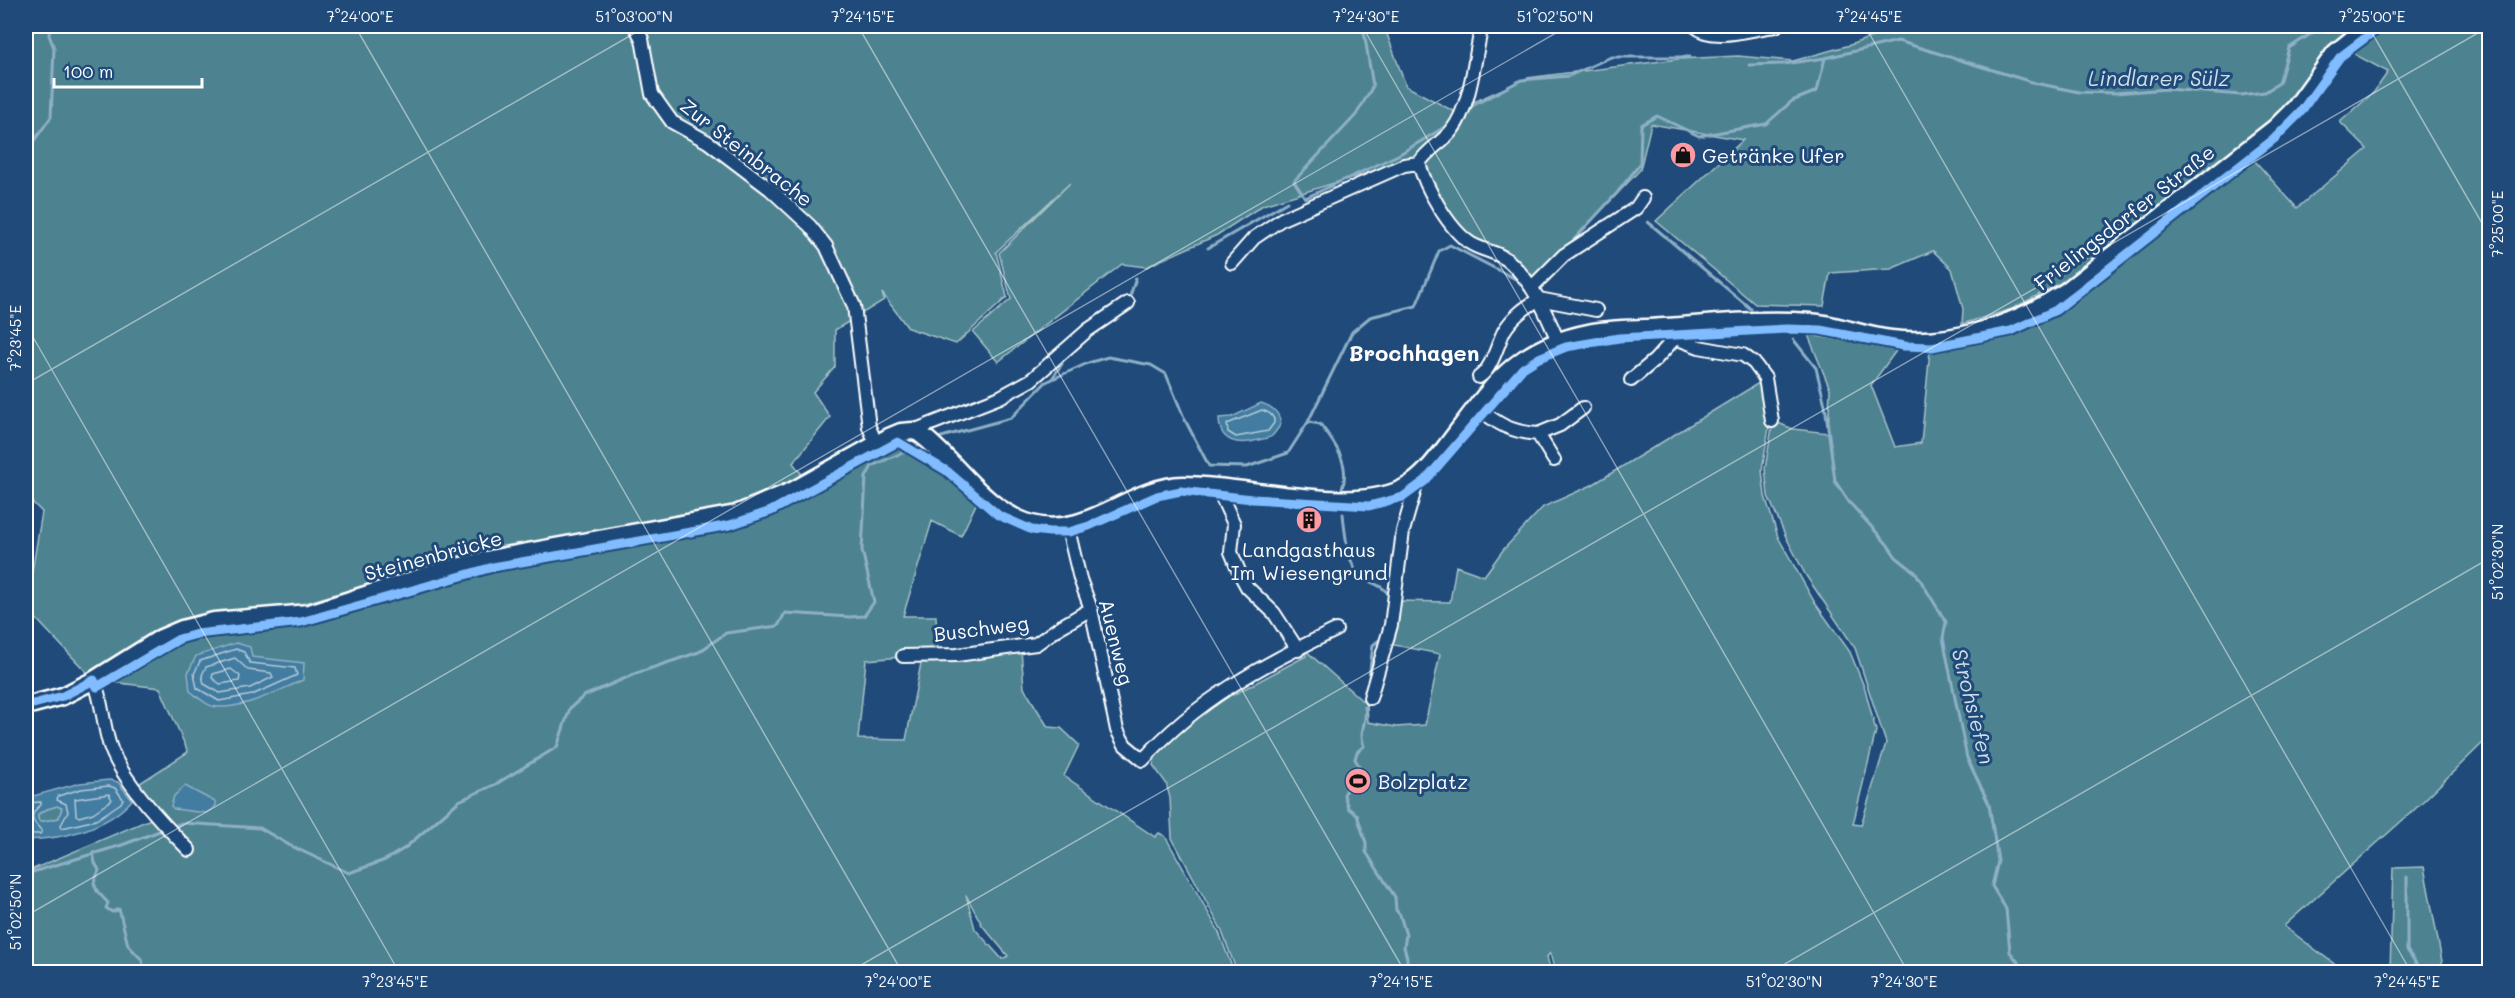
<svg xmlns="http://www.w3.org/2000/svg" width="2515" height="998" font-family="Mali,sans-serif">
<rect width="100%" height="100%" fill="#1f4a7a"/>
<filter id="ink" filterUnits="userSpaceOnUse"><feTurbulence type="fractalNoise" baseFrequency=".0167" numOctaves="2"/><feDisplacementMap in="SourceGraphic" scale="12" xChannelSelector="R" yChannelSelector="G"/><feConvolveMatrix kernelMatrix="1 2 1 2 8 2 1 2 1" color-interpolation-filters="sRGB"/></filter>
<g filter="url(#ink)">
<path fill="#4e8390" stroke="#a6c1c8" stroke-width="1.5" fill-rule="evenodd" d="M26 26H1384L1406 86 1457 113 1449 126 1412 159 1263 205 1217 235 1146 267 1122 264 998 362 973 332 1011 299 999 253 1070 183 996 252 1007 297 956 344 908 328 882 293 884 300 835 330V367L813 392 830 417 793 463 808 482 899 440 978 500 961 536 932 521 903 616H936L938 654 866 660 858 739 906 740 922 658 1021 650 1024 688 1048 727 1061 728 1079 745 1064 776 1155 837 1159 833 1165 836 1218 930 1234 972H26V895L33 869 158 816 137 785 188 752 160 688 94 680 26 608 42 512 26 496ZM722 516 440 571 309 613 305 603 503 546ZM966 895 982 925 1008 956 1002 959 975 929Z
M1901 26H2357L2263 130 2075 275 2012 309 1962 324 1963 309 1952 269 1933 251 1891 269 1830 273 1824 306 1755 304 1656 221 1743 140 1651 124 1640 170 1533 282 1472 242 1435 196 1425 165 1429 156 1464 121 1469 104 1527 78 1678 59 1738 56 1793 61 1850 45Z
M2384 26H2489V737L2414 810 2284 926 2345 972H1555L1550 953 1547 957 1551 972H1237L1221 929 1172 838 1170 798 1166 783 1153 765 1157 752 1230 690 1233 695 1306 656 1305 650 1367 705 1368 722 1396 727 1425 725 1440 654 1389 644 1398 601 1450 602 1456 566 1484 576 1503 550 1543 507 1592 485 1762 381 1770 421 1762 470 1765 496 1778 537 1815 603 1850 652 1865 689 1876 731 1853 824 1861 825 1886 743 1855 648 1805 574 1786 537 1768 496 1765 469 1773 421 1793 429 1828 433 1830 389 1808 335 1898 348 1871 385 1895 447 1921 443 1930 350 2011 333 2056 313 2255 161 2297 208 2367 149 2340 122 2374 92 2388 72 2350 52Z
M57 806 62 808 59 818 40 822 38 819V814L47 809Z
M2424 867 2444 972H2390L2393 868Z"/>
<path fill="#437ba0" stroke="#8eb0c6" stroke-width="1.5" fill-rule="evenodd" d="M1261 403C1273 407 1279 412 1281 424 1278 428 1275 433 1272 436 1268 439 1262 439 1258 440 1238 446 1219 442 1219 418L1232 417Z
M236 643 250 647 252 657 304 663 303 680C277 691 247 708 218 707 208 707 198 697 190 691L188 673 196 656Z
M109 780 118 782 132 800C107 829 62 839 26 840V798L80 783ZM57 806 62 808 59 818 40 822 38 819V814L47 809Z
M185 786 215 802 216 806 206 813 174 809 171 806 174 796Z"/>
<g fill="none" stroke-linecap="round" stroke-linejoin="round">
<path stroke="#b4cad9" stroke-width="1.5" d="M1262 410C1269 412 1275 416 1274 423L1268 431 1236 437 1228 432 1227 424Z
M236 649 244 652 250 663 295 668 297 675 252 695 219 701 197 688 194 674 200 661Z
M235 658 248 670 271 673 273 677 250 688 220 693 204 684 202 675 206 667Z
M231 669 240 676 239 681 220 684 212 678 213 674Z
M109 786 115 788 123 799 121 803 96 820 62 828 61 825 68 812 66 804 57 800 58 796 81 789Z
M109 794 112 800 93 813 79 817 76 815 75 799Z
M26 803 41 802V805C27 815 33 822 42 831L40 834H26"/>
<path stroke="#8eb0c6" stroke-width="3" d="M1363 26 1373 86 1356 115 1294 181 1305 198 1398 155 1443 128
M1749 65 1784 64 1825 58
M1472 106 1521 80 1569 76 1611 57H1690
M26 158 31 145 51 117 54 48 49 35 50 26
M1648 222 1751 309
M1569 245 1617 193 1640 164 1641 125 1657 116 1699 136 1766 124 1792 101 1817 91 1825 58 1898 41 2035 83 2079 92 2115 93 2167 89 2241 95 2265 92 2279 83 2289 48 2323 26
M1208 248 1287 202
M1129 299 1136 278
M1793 339 1816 368 1825 405 1835 481 1849 502 1887 544 1896 557 1916 573 1946 622 1943 638 1967 758 1989 804 1998 861 1992 886 2006 909 2010 952 2026 972
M1051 380 1062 364
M1308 422 1320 424C1335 443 1351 465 1342 489
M934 439 1011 418 1046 382 1088 363 1108 357 1151 365 1166 374 1185 420 1209 466 1247 467 1288 453 1308 422 1352 332 1370 317 1416 306 1439 251 1450 245 1523 283
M1343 514C1345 531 1347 568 1363 578 1374 585 1384 585 1390 597
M1365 691 1368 686 1373 645 1382 638
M1365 707C1368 721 1358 732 1364 746L1357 752 1355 759 1359 766 1357 774 1350 779 1344 795 1348 808 1357 815 1366 843V852L1395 897 1396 910 1400 915 1406 935 1404 947 1407 958V972
M172 827 182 823 260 828 289 845 349 873 385 860 405 848 459 801 496 784 557 747 570 708 584 696 637 673 699 652 726 633 778 626 785 613 850 617 864 616 874 602 862 550 866 477 872 466 922 444
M93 852 95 863 99 870 94 883 97 891 108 903 106 908 112 912 119 909 128 945 142 960 144 972
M26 874 122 845 165 829
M2407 877V950L2422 972"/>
<defs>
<path id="minor" d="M635 26 642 39 652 94 672 122 708 142 770 189 810 226 826 246 854 306 869 427 876 443
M1482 26C1474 57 1472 104 1452 130 1443 142 1428 149 1419 163 1425 187 1449 229 1470 243 1482 251 1500 252 1511 263 1535 286 1545 311 1558 341
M1695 26C1714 43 1753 28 1776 26
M1232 263 1254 238 1282 219 1404 165 1419 163
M1533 286 1564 255 1636 208 1643 198
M1674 327 1675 338 1699 347 1743 355 1754 363 1765 378 1772 421
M1479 377C1492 369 1497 345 1504 331 1513 316 1525 308 1539 299L1596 310
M1631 380 1655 360 1675 338
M1476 407C1498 424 1510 432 1538 434L1554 460
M913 431 1000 397 1031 380 1088 330 1128 303
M1538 434 1560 425 1583 408
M1222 488 1223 500 1234 524 1231 552 1241 576 1247 587 1274 613 1298 650
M1067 525 1080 579 1091 609 1117 730 1125 745 1143 760C1195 701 1267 662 1336 630
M903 656 957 655 1036 644 1060 627 1091 609
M94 680C102 700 103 723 109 743 119 778 163 824 189 850
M1370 698 1391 625 1403 531 1418 479"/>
<path id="secondary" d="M26 706 63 696 94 680 161 638 182 629 214 621 309 613 440 571 495 558 736 514 792 491 889 437 901 432 913 431 919 433C958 462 983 510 1032 524 1087 539 1130 486 1183 485 1244 484 1358 518 1409 485 1425 475 1437 458 1448 444 1491 388 1513 348 1588 333 1612 328 1639 329 1664 327 1712 324 1762 318 1810 322 1838 324 1863 336 1891 339 1951 346 2015 325 2065 292L2276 127 2295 108 2335 53 2368 26"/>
</defs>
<use href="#minor" stroke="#fff" stroke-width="16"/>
<use href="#secondary" stroke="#fff" stroke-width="21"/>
<use href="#minor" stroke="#1f4a7a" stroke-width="12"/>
<use href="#secondary" stroke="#1f4a7a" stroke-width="16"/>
<defs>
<path id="cycleway" d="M26 706 63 696 94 680 97 687 179 639 197 634 301 622 493 567 730 525 771 511 898 442 947 471 998 515 1032 530 1049 532H1069L1089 526 1157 496 1181 491 1252 499 1369 506 1403 497 1425 481 1523 368 1539 358 1566 347 1619 338 1787 329 1820 330 1904 346 1932 347 2011 331 2056 310 2274 139 2300 113 2340 57 2381 26"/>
</defs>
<use href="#cycleway" stroke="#1f4a7a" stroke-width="13"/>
<use href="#cycleway" stroke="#80bcff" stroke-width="9"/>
</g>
</g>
<path fill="none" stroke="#fff" stroke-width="1.5" stroke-opacity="0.45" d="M355 26 902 972M858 26 1405 972M1362 26 1908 972M1865 26 2411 972M2368 26 2490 237M26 325 399 972M26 384 647 26M26 916 1568 26M849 972 2490 26M1771 972 2490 558"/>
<defs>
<symbol id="shop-disc" viewBox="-11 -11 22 22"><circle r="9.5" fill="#ff9aa2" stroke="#1f4a7a"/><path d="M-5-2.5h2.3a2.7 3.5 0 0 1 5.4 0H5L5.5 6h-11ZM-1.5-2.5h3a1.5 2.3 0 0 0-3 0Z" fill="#111"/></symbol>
<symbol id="building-disc" viewBox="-11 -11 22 22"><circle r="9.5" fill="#ff9aa2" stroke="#1f4a7a"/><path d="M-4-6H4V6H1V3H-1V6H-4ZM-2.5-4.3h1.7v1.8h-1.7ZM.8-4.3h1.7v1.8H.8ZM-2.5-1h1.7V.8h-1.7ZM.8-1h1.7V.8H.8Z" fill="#111"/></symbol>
<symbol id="stadium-disc" viewBox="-11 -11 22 22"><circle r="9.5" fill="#ff9aa2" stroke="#1f4a7a"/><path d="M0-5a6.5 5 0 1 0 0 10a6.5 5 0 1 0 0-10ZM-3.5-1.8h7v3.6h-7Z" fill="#111"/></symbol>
</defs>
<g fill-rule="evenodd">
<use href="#shop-disc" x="1668" y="140" width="30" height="30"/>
<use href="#building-disc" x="1294" y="505" width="30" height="30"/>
<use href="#stadium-disc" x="1343" y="766" width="30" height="30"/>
</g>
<g text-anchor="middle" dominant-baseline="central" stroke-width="6" stroke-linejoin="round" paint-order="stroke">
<g font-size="20" fill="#fff" stroke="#1f4a7a">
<text transform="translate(747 152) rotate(38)">Zur Steinbrache</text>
<text transform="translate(2124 217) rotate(-38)">Frielingsdorfer Straße</text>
<text transform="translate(433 555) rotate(-15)">Steinenbrücke</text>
<text transform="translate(981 628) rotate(-7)">Buschweg</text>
<text transform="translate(1117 642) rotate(76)">Auenweg</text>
</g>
<g font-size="20" fill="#fff" stroke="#1f4a7a" text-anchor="start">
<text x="1702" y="155">Getränke Ufer</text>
<text x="1309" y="549" text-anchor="middle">Landgasthaus<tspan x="1309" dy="23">Im Wiesengrund</tspan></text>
<text x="1378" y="781">Bolzplatz</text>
</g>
<g font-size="21" font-style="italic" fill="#d0dee7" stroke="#1f4a7a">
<text x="2159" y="77">Lindlarer Sülz</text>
<text transform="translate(1974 706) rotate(76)">Strohsiefen</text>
</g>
<g font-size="22" font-weight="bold" fill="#fff" stroke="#1f4a7a">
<text x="1414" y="352">Brochhagen</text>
</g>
</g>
<rect width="2515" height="998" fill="none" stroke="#1f4a7a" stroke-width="66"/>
<path d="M54 78v9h148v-9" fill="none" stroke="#ffffff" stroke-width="3"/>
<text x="63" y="78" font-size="18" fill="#ffffff" stroke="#1f4a7a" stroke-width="4.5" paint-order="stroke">100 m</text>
<rect x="33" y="33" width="2449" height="932" fill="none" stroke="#fff" stroke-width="2"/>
<g font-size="15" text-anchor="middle" fill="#fff">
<text x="360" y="22">7°24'00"E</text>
<text x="634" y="22">51°03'00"N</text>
<text x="863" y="22">7°24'15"E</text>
<text x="1366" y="22">7°24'30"E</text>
<text x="1555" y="22">51°02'50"N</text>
<text x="1869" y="22">7°24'45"E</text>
<text x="2372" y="22">7°25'00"E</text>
<text transform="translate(2498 224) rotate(-90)" y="5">7°25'00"E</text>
<text transform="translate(16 338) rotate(-90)" y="5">7°23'45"E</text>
<text transform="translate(2498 562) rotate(-90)" y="5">51°02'30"N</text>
<text transform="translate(16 912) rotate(-90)" y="5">51°02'50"N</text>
<text x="395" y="987">7°23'45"E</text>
<text x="898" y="987">7°24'00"E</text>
<text x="1401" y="987">7°24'15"E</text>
<text x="1784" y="987">51°02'30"N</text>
<text x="1904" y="987">7°24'30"E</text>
<text x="2407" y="987">7°24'45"E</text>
</g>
</svg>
